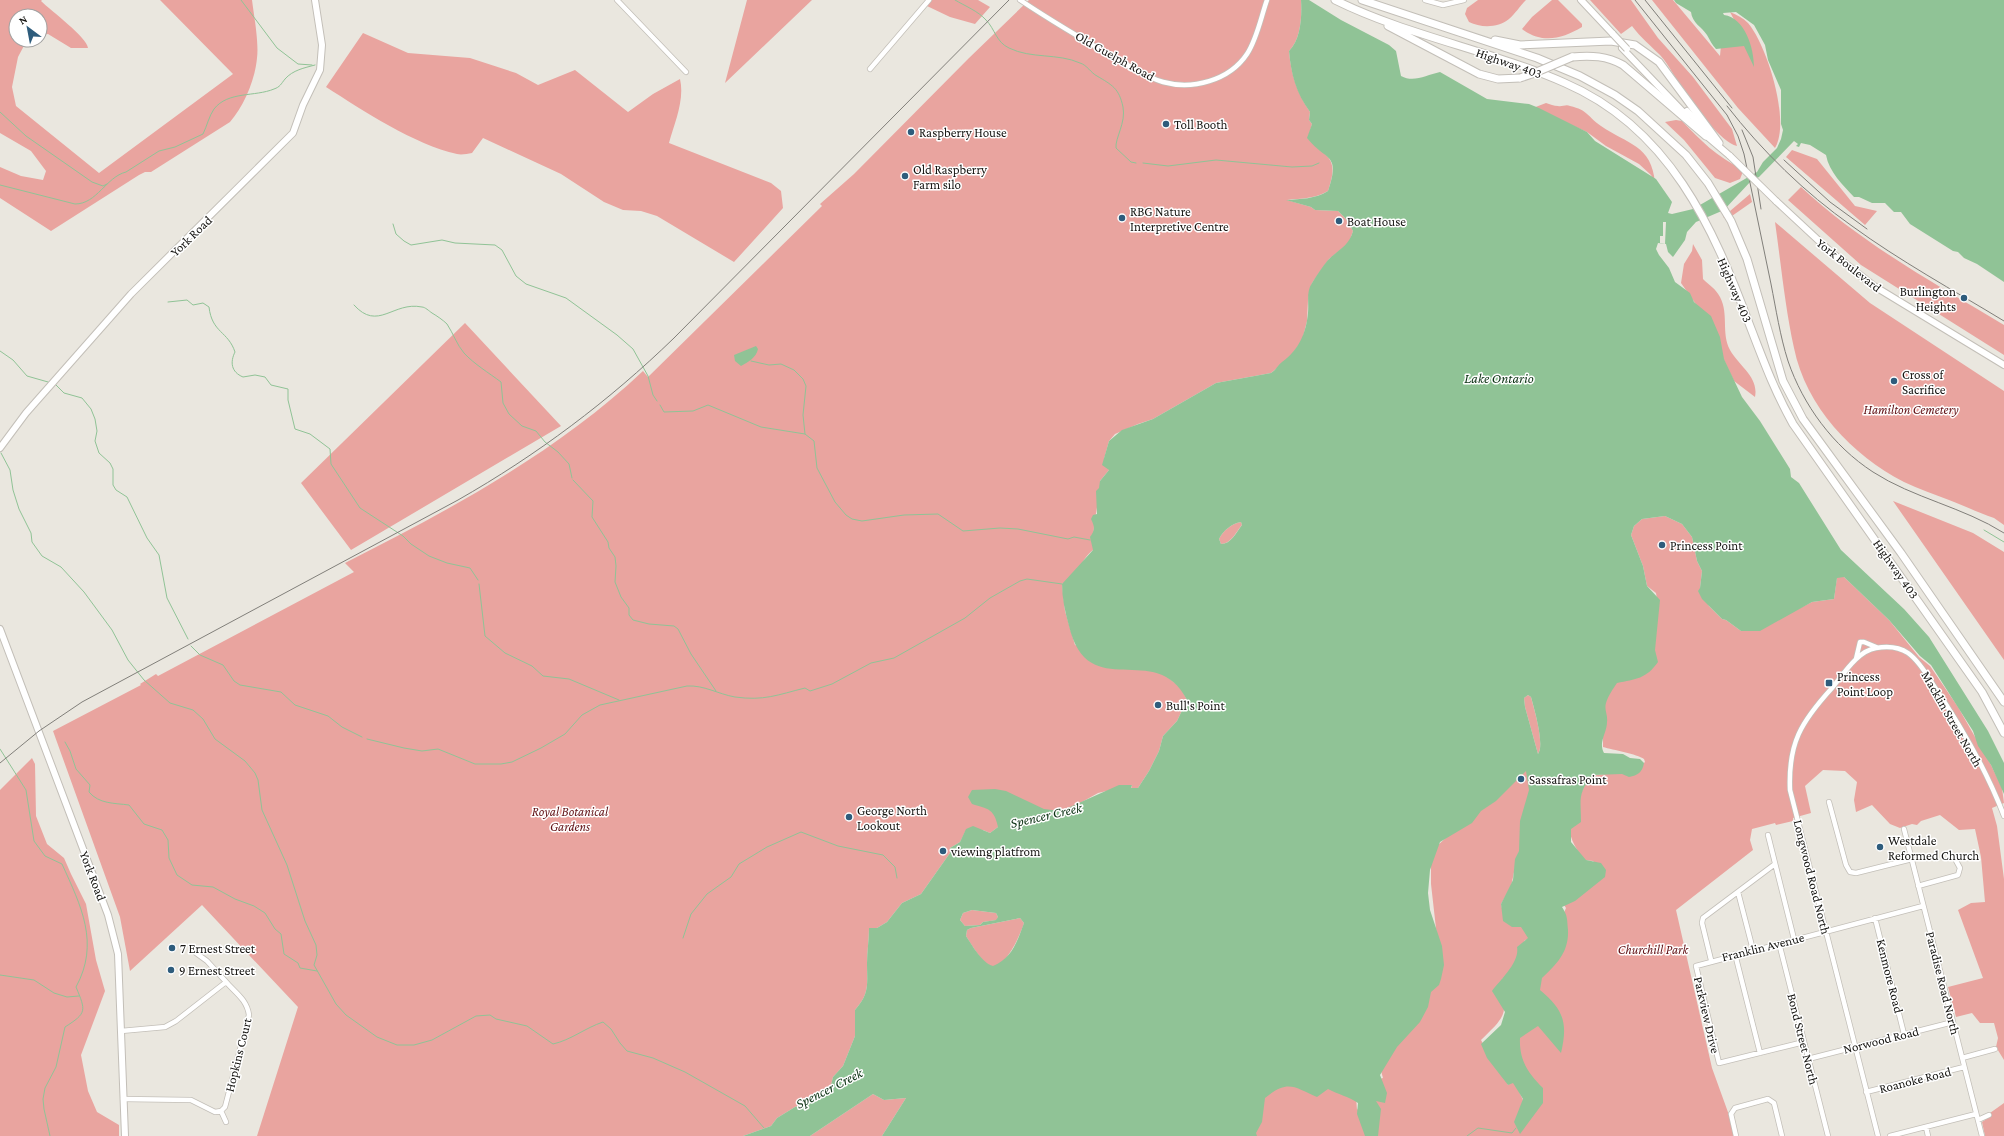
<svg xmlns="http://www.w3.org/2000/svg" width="2004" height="1136" font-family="'Crimson Pro',serif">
<rect width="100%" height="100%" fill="#eae7df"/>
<path fill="#e9a49f" d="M0 0H42L41 1C51 11 87 37 88 48H71L48 34 40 35V16H16V40H27L18 57 12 87 16 106 99 173 233 74 160 0H252C254 16 259 43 257 58 255 80 244 106 230 122L151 172H145L139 175 51 231 0 198V167L21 176 43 180 46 171 31 151 0 133Z
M747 0H812L725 83Z
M932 0H978L990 7 975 24 950 17 927 6Z
M1029 0H1301C1302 16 1301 39 1289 51 1291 74 1297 93 1310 112L1309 120 1312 124 1308 138C1329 159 1339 158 1328 191 1315 199 1302 198 1287 200L1311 207 1315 210 1338 211 1346 219 1353 231 1349 243 1329 259 1312 283 1308 300 1307 321 1302 341 1289 358 1271 373 1216 383 1153 419 1138 424 1115 434 1109 441 1104 459 1109 470 1100 481 1101 484 1094 525 1093 550C1079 561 1080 576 1062 584L1065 611 1075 645 1165 675 1181 688 1187 700 1177 721 1163 736 1159 751 1149 771 1138 788 1131 789 1132 785 1098 793 1073 807 1061 811 998 827 990 833 983 830 965 832 960 842 950 848V853L921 894 902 903 887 922 877 928H869C869 940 867 952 867 963 867 984 870 993 855 1010V1036L843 1066 833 1077 830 1089 810 1102 795 1107 777 1118 771 1126 743 1136H257L298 1007 202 905 130 971 120 917 53 731 141 685 140 684 156 674 158 676 354 572 345 563C451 509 556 453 643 371L648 377 822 206 820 204 854 174 969 58Z
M1478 0H1526C1520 6 1515 14 1509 19 1498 28 1481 28 1469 22L1465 14 1467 8Z
M1552 0H1558L1582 24V27C1562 39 1542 44 1522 29L1532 17Z
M1590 0H1631L1658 38 1693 77 1732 129 1737 146C1721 142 1696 108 1686 94 1677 82 1670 66 1660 55 1650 45 1641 38 1632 26L1621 34Z
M1652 0H1673L1720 56 1721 45 1742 35 1730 12C1737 15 1743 18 1748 23 1767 45 1791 122 1775 148L1738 108Z
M363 33 408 53 470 58 516 73 538 85 575 70 628 112 653 94 680 79C685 100 674 124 669 143L771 183 781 191 783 208 734 262 657 216 641 211 623 210 604 202 561 174 483 138 472 153C467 154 461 155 457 154 415 145 362 110 326 87Z
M1546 103C1550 104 1554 106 1558 106 1562 107 1566 104 1570 106 1588 110 1588 117 1601 126 1627 144 1652 145 1655 183L1651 175 1639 164 1606 146 1587 132 1533 108Z
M1676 120 1682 121C1700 140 1717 157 1742 169V174L1740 179 1730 183 1715 178 1684 140 1665 122Z
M1792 150 1817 159 1855 206 1877 211 1865 225 1786 157Z
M1801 187C1861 243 1934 283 2004 325V355L1861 265 1788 200Z
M1750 194 1752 202 1729 218 1727 219 1723 217Z
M1775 222 1870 303 2004 391V525L1994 518C1979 513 1965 506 1949 500 1934 494 1919 489 1904 482 1852 455 1806 407 1794 348 1785 307 1781 264 1775 222Z
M1693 244 1702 260 1703 279C1709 285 1716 289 1720 297 1729 314 1721 333 1730 350 1739 366 1759 377 1755 397L1734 381 1700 310 1681 283 1684 264 1692 251Z
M465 323 561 426 351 550 301 483Z
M1893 501 1973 533 2004 552V660Z
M1665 516 1682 524 1692 537 1697 561 1702 571 1700 588 1709 606 1722 619 1726 620 1741 631 1792 612 1812 602 1834 599 1837 577H1844L1889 620 1919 657 1930 666 1958 707 1991 765 2002 788 2004 803 1992 808 1997 826 2004 879V1060L1996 1047 1998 1038 1994 1023H1980L1972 1013 1956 1017 1948 987 1983 978 1958 910 1971 903 1985 902 1981 857 1975 829 1959 830 1940 815 1921 821 1917 825 1912 824 1900 828 1890 824 1872 805 1856 812 1854 800 1857 782 1845 771 1823 770 1805 786 1811 813 1793 818V821L1776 825 1775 823 1752 829 1750 840 1753 850 1676 910 1712 1068 1729 1115 1734 1136H1249L1266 1094 1276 1085 1329 1084 1356 1097 1357 1110 1376 1080 1383 1078 1381 1071 1439 955 1431 884V863L1438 845 1518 773 1532 768 1526 835 1517 857 1511 887 1501 904 1504 917 1524 921 1530 939 1525 940 1523 944 1525 946 1507 976 1502 979C1506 1015 1508 1014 1481 1040 1489 1056 1501 1068 1508 1085L1513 1079 1523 1100 1522 1104 1529 1116 1514 1038 1534 982 1566 908 1562 902 1599 868 1593 861 1584 860C1577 850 1568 837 1570 825 1571 810 1583 789 1590 776L1636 770 1645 762 1644 759C1637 754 1613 750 1603 747V698L1658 606 1656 593 1647 586 1643 566 1631 535 1634 526 1642 519Z
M1241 522 1242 525C1236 532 1231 544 1221 544L1219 539C1223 531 1232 523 1241 522Z
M1528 695 1531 697C1534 709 1545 744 1538 754L1525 707 1524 698Z
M32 758 35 764 36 816 47 844 64 858 71 874 86 904 96 960 105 991 81 1055 88 1091 97 1112 119 1125V1136H0V790Z
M972 910 996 913 998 917 997 920 983 922 980 925 965 926 960 920 963 913Z
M1020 918 1024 923C1021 933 1004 974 989 965 980 960 972 945 966 936L967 930 971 928Z
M873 1094 884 1100 906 1098 882 1136H810Z
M2004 1103V1136H1985L1982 1122 1985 1120 1983 1118Z"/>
<path fill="#90c396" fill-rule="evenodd" d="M1301 0H1309L1341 20 1389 45 1396 51 1401 76C1414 83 1426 75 1440 72L1487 99 1529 104 1539 108 1587 132 1595 141 1656 179 1672 202 1668 213 1672 214 1693 209 1757 172 1763 162 1777 148 1781 139 1783 130 1781 124V90L1768 60 1765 45 1754 25 1736 12 1723 13 1724 15C1745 18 1754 48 1754 67L1744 46 1716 49C1712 45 1710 40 1707 35 1702 27 1692 23 1691 12L1676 3 1674 0H2004V282L1977 264 1964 258 1958 252 1953 251 1910 224 1901 212H1894L1885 203H1872L1859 197H1854C1843 185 1829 172 1826 155L1810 145 1801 143 1799 147 1796 146 1798 144 1794 141 1759 177 1751 181 1724 210 1696 222 1687 232 1685 240 1673 257 1668 252 1666 244 1658 243 1656 249 1659 255 1669 268 1675 282 1690 293 1694 302 1711 316 1720 337 1724 359 1742 397 1760 421 1790 469 1791 477 1799 483 1841 550 1904 609 1929 637 1988 731 2004 763V794L1991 765 1978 746 1973 731 1931 665 1920 656 1889 620 1844 577 1837 578 1834 599 1812 602 1760 631H1741L1726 620 1722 619 1702 599 1698 591 1700 588 1702 571 1697 561 1692 537 1682 524 1665 516 1642 519 1634 526 1631 535 1643 566 1647 586 1660 600 1655 650 1658 662C1646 679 1636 679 1617 683 1613 689 1608 696 1606 703 1604 710 1608 715 1607 722 1607 733 1598 742 1604 753L1623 754 1630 758 1640 759 1644 763C1642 773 1638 775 1629 777L1622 774 1593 775C1577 794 1581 799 1581 822L1571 829V842L1586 860 1601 863 1606 870 1605 877 1575 901 1562 907C1568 916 1567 920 1568 930 1569 952 1557 964 1542 978L1540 990C1564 1010 1568 1023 1561 1053L1538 1026 1520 1038C1519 1060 1528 1073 1543 1088V1103L1520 1134 1514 1122 1523 1099 1513 1083 1508 1085 1487 1058 1481 1044 1501 1025 1505 1012 1492 991C1501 979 1520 962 1517 947L1528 938 1521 927H1512L1503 921 1501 904 1513 880 1515 859 1519 851 1520 821 1529 790 1526 771 1496 801 1481 811 1472 823 1440 842 1430 870 1428 893 1430 910 1442 946 1444 965 1441 979 1439 985 1431 992 1428 1007 1420 1022 1397 1047 1380 1075 1387 1093 1385 1103 1376 1101 1381 1109 1378 1136H1365L1357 1114 1358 1103C1350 1097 1337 1094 1328 1089L1317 1097C1294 1087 1288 1079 1265 1098L1262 1122 1256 1133 1257 1136H882L906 1098 884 1100 873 1094 810 1136H743L771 1126 777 1118 795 1107 810 1102 830 1089 833 1077 843 1066 855 1036V1010C870 993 867 984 867 963 867 951 869 940 869 928H877L887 922 902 903 921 894 950 853V848L960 842 966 829 973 826 990 833 998 827C994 809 989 809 972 804L968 797 972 790 995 789 1006 791 1044 809 1061 811 1119 785H1132L1131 788H1138L1149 771 1159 751 1163 736 1177 721 1187 700C1156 638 1088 706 1069 626 1065 612 1062 598 1062 584L1093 550 1090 537C1095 530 1095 527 1091 519L1093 515 1097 514 1096 491 1099 488 1100 481 1109 470 1102 465 1109 441 1122 430 1153 419 1216 383 1271 373C1276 370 1278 365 1282 362 1299 350 1306 333 1308 313 1309 302 1306 292 1312 283 1317 275 1322 267 1328 260 1339 249 1349 246 1353 231L1346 219 1338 211 1315 210 1311 207 1286 200C1301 199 1315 199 1328 191 1341 152 1326 162 1307 138L1312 124 1309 120 1310 112C1296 93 1291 74 1289 51 1301 39 1302 16 1301 0ZM1241 522 1242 525C1236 533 1231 544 1221 544L1219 539C1223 531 1232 523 1241 522ZM1528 695 1531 697C1534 708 1545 745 1538 754L1525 707 1524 698ZM972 910 996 913 998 917 996 920 983 922 980 925 965 926 960 920 963 913ZM1020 918 1024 923C1017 942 1012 958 993 966 982 963 972 945 966 936L967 930 971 928Z
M756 346 758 349C756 358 748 362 741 366L735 361 734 355Z"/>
<path fill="#eae7df" d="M1663 222H1666L1665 244 1660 243V236H1663Z"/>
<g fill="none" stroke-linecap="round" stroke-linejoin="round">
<path stroke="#90c396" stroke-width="1" d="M241 0 277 48 298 64 312 65
M955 0C965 6 978 11 986 20 995 29 996 42 1009 48 1031 59 1058 53 1080 63 1087 65 1091 73 1097 76 1112 85 1119 88 1123 107 1126 123 1115 138 1116 148L1131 162 1136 163
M0 112 26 136 92 182 103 186 107 184
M1143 163 1168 166 1216 160 1292 167 1312 166 1319 163
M0 185 75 204C97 204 106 177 126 172L159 151 175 147 203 134C207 126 209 116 214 109 228 91 255 97 274 89 280 87 281 84 285 79 293 70 304 68 315 65
M393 224 396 234 404 241 411 245 442 240 455 243 495 245 502 250 516 276 526 284 566 298 617 335 633 349 648 376 653 395 657 401
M168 302 187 300 193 305 203 303 209 307C212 333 228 331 235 352 230 362 231 372 243 377L255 375 265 377 271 385 288 389V400L295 429 310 434 330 449 331 464 360 508 403 536 411 544 429 556 447 563 470 568 478 580
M354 305C378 332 393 301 422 307 425 307 429 311 432 313 437 316 443 320 447 324 453 333 457 345 464 353 474 364 489 373 501 382L503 403 509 414 522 426 536 431 545 442 558 452 569 464 572 478
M0 351 13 360 27 376 48 382
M751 361 769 365 781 364 794 370 803 379 806 386 803 415 805 434
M56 385 64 393 82 398 91 409 95 419 97 431 95 441 99 453 110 463 113 469V485L116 490 127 497 147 538 159 555 167 598 188 639
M660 405 664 412 693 411 708 405 761 427 805 434 814 441 817 468 835 502 846 515 852 519 862 521 904 515 938 514 963 531 1000 528 1018 529 1068 539 1074 537 1090 540
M1 453 10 470 13 490 19 509 31 533 32 542 42 556 61 567 84 592 112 630 128 660 144 680 170 703 193 710 203 719 215 739 245 761 255 773 258 780 262 810 287 865 305 921 316 945 317 955 314 965 336 1004 346 1015 377 1037 397 1045H414L432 1040 476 1016 490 1015 496 1019 527 1026 553 1044C571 1040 585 1028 603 1022L611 1029 620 1043 627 1051 653 1058 685 1072 745 1106 764 1128
M573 480 593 501 592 517 608 542 609 548 615 557 616 566 615 582 621 597 629 608V615L633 620 649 624 674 626 678 629 691 654 716 691
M1984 530 2004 542
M479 584 485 636 505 653 532 666 543 676 569 679 619 700
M191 646 200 655 223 665 234 681 240 685 281 692 295 705 328 716 342 727 362 737
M367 739 404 748 422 751 438 749 475 764H501L512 762 541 748 565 734 582 715 600 705 687 686C704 685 718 694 735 697 764 701 777 695 805 688L810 691 832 684 871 663 894 658 965 618 990 598 1020 581 1027 579 1062 584
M65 742 70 751 76 769 90 785 89 792C99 804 114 803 129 805L144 824 162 830 168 840 169 858 177 875 192 885 213 887 235 899 254 906 265 913 275 929 281 934 284 954 298 963 300 968 317 971
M0 749 26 790 34 841 45 856 62 864C81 906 100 943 76 987 86 1011 87 1013 65 1027L56 1067 45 1088 43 1099 44 1109 50 1136
M683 938 691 914 707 894 731 877 739 864 767 847 801 832 838 846 883 855 895 867 897 878
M0 975 34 980 54 993 67 997 79 996
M1467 1136 1478 1128 1512 1133 1516 1128"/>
<defs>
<path id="minor" d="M617 0 686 72
M1020 0C1053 22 1087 42 1122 62 1135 69 1148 78 1163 82 1192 90 1229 81 1247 54 1257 39 1261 17 1267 0
M1425 0 1443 5 1464 0
M870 69 929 0
M1856 659 1860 642H1864L1876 647
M1829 802 1846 865 1850 872 1856 873 1912 859
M1904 829 1982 1136
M1768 835 1794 939
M1918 886 1958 875 1960 868 1954 857
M1738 892 1753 950
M1875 918 1904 1034
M1779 943 1828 1136
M196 953 207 961 228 984
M1735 954 1760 1053
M1711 960 1702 923 1703 918 1775 864
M121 1031 165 1027 176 1021 226 982C236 993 247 1000 249 1015L225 1107 221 1111 215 1112 191 1100 123 1099
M1804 1042 1719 1063 1696 966 1923 906
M1962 1058 1995 1049
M1808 1059 1953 1022
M1866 1092 1964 1067
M221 1111 226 1122
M1978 1120 1989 1115
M1926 1127 1928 1136
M1736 1136 1731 1114 1735 1108 1768 1099 1774 1103 1782 1136
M1878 1136 1790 790C1788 743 1801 722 1832 688 1843 675 1857 651 1876 648 1887 646 1899 647 1908 653 1918 660 1926 673 1932 683 1959 723 1987 771 2004 816
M1890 1136 1976 1114"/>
<path id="major" d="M1581 0 1613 34
M1622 48 1687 116
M1687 111 1710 134
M1703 133 1730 156
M1776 201 1832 253 1874 286 2004 365
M0 448 26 413 131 294 293 133 303 105 320 70 322 45 315 0
M0 629 108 915 118 954 125 1136"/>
<path id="highway" d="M1335 0C1408 36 1490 50 1565 83 1669 128 1713 226 1750 326 1764 362 1774 390 1793 424L1982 692 2004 733
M1362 0 1537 58 1580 76 1615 95 1638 111 1686 155 1708 183 1731 221 1747 259 1783 381 1803 419 1901 553 2004 702
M1388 26 1479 74 1498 79 1520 78
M1495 40 1520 45 1611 41 1635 45 1659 62 1719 143
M1572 57C1591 55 1607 56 1623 65L1706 136"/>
</defs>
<use href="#minor" stroke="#c3bfb8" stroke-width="6"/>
<use href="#major" stroke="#c3bfb8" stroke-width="8"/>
<use href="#highway" stroke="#c3bfb8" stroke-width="9"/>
<use href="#minor" stroke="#fff" stroke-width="4.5"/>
<use href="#major" stroke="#fff" stroke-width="6"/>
<use href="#highway" stroke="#fff" stroke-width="7"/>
<path stroke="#817f7a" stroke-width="1" d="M1635 0 1727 115 1738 136 1744 154C1753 197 1762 241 1771 284 1776 309 1780 336 1788 361 1803 405 1833 446 1873 472 1913 498 1963 507 2004 533
M1645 0 1732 108
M1727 106C1762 151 1805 193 1852 226 1900 261 1953 290 2004 321
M1742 130 1753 157 1761 209
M1784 160 1830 202 1867 229
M0 763 39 731 82 702 458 500C537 455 609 401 674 338L1009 0"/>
<defs>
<path id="major-bridge" d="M1613 34 1627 49
M1730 156 1776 201"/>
<path id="highway-bridge" d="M1520 78 1532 74 1572 57"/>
</defs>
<use href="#major-bridge" stroke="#c3bfb8" stroke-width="8" stroke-linecap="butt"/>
<use href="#highway-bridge" stroke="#c3bfb8" stroke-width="9" stroke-linecap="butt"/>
<use href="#major-bridge" stroke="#fff" stroke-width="6"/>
<use href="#highway-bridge" stroke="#fff" stroke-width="7"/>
</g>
<g fill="#2e5c7c" stroke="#fff" stroke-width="1.5">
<circle cx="1166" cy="124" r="4"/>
<circle cx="911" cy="132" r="4"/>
<circle cx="905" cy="176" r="4"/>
<circle cx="1122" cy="218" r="4"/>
<circle cx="1339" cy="221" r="4"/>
<circle cx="1964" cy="298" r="4"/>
<circle cx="1894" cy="381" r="4"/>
<circle cx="1662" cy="545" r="4"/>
<rect x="1825" y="679" width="8" height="8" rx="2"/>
<circle cx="1158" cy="705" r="4"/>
<circle cx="1521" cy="779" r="4"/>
<circle cx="849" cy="817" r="4"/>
<circle cx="1880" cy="847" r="4"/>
<circle cx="943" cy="851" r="4"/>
<circle cx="172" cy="948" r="4"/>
<circle cx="171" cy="970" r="4"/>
</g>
<g text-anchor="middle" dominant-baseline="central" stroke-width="3" stroke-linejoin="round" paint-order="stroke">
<g font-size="13" fill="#151411" stroke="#fff">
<text transform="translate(1115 56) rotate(29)">Old Guelph Road</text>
<text transform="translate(1509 63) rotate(19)">Highway 403</text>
<text transform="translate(191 236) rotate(-44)">York Road</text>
<text transform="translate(1849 265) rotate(38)">York Boulevard</text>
<text transform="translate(1735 290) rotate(67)">Highway 403</text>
<text transform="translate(1896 569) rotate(55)">Highway 403</text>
<text transform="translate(1952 719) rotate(60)">Macklin Street North</text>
<text transform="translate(93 876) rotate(69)">York Road</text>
<text transform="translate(1812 877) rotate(76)">Longwood Road North</text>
<text transform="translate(1763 947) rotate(-14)">Franklin Avenue</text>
<text transform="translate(1890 976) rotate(76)">Kenmore Road</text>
<text transform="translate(1943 983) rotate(76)">Paradise Road North</text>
<text transform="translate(1707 1015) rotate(77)">Parkview Drive</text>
<text transform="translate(1803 1039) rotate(76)">Bond Street North</text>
<text transform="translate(1881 1040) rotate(-14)">Norwood Road</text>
<text transform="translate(238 1055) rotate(-76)">Hopkins Court</text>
<text transform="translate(1915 1080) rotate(-14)">Roanoke Road</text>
</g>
<g font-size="13" fill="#151411" stroke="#fff" text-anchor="start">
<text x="1174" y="124">Toll Booth</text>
<text x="919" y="132">Raspberry House</text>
<text x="913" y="169">Old Raspberry<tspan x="913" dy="15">Farm silo</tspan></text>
<text x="1130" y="211">RBG Nature<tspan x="1130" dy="15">Interpretive Centre</tspan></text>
<text x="1347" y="221">Boat House</text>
<text x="1956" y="291" text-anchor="end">Burlington<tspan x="1956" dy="15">Heights</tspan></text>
<text x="1902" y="374">Cross of<tspan x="1902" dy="15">Sacrifice</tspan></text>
<text x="1670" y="545">Princess Point</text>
<text x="1837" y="676">Princess<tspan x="1837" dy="15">Point Loop</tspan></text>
<text x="1166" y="705">Bull's Point</text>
<text x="1529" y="779">Sassafras Point</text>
<text x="857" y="810">George North<tspan x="857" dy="15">Lookout</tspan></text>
<text x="1888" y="840">Westdale<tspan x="1888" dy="15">Reformed Church</tspan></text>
<text x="951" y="851">viewing platfrom</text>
<text x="180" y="948">7 Ernest Street</text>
<text x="179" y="970">9 Ernest Street</text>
</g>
<g font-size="13" font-style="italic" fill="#611014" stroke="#fff">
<text x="1911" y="409">Hamilton Cemetery</text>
<text x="570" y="811">Royal Botanical<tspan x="570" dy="15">Gardens</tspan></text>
<text x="1653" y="949">Churchill Park</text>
</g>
<g font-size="14" font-style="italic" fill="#0c3214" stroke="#fff">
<text x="1499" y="378">Lake Ontario</text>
<text transform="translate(1046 815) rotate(-13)">Spencer Creek</text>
<text transform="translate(829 1088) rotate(-27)">Spencer Creek</text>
</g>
</g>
<g transform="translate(28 28) rotate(328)"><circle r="19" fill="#ffffff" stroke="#a1a1a0"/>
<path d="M0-3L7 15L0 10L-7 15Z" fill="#2e5c7c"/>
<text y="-6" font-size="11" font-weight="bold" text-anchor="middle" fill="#151411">N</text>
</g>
</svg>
